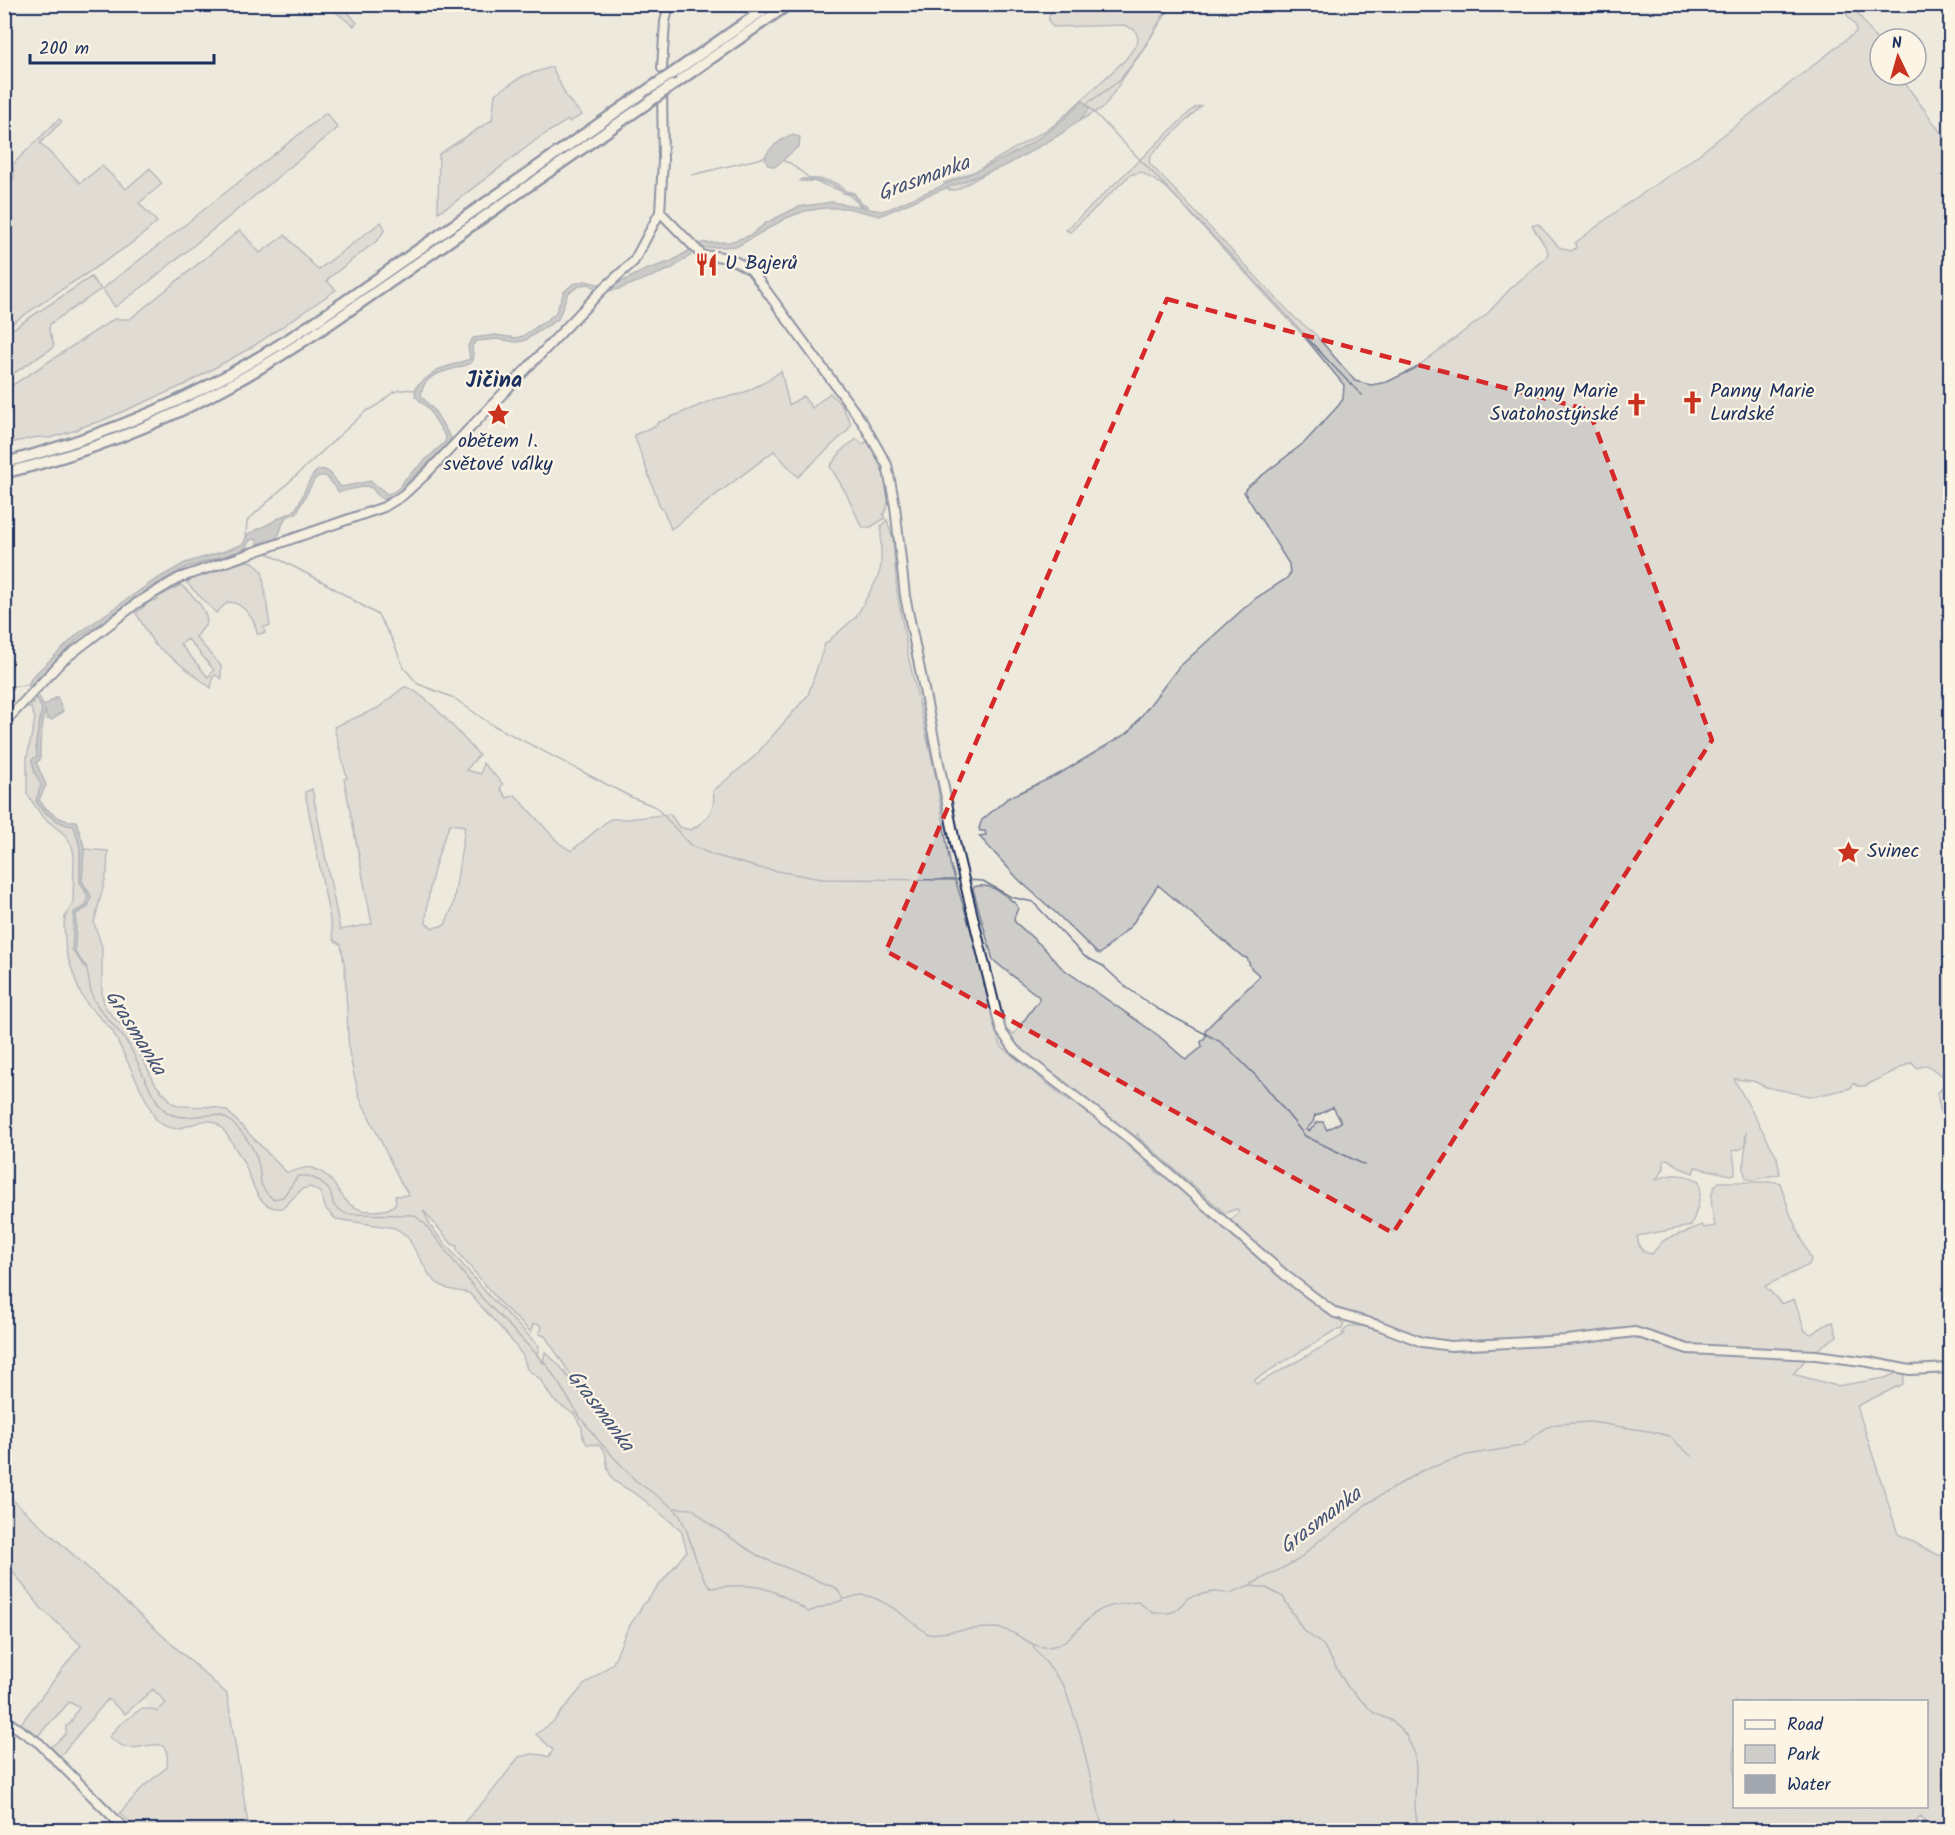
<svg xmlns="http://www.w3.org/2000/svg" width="1955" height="1835" font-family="Kalam,sans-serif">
<rect width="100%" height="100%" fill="#eee9dd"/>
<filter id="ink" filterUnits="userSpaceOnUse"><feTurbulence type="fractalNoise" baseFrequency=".0167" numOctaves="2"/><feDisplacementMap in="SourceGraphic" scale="12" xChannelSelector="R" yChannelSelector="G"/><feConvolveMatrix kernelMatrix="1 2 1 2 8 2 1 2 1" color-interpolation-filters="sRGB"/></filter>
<g filter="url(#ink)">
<path fill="#dedbd4" d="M153 1688 166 1703 157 1713 142 1699Z"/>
<path fill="#cfcdca" stroke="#757e94" stroke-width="1.5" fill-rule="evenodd" d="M327 5H342L357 23 354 26Z
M1061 5H1172L1104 107 956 190H949L944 183 978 170 1053 126 1125 60 1137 44 1138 38 1135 30 1124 25 1053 27C1044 18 1051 9 1061 5Z
M1839 5H1852L1880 45V75H1899L1950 145V1062L1941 1075 1927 1065 1917 1068 1912 1062 1865 1086H1858L1853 1083 1851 1088 1816 1096H1809L1766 1087 1753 1081 1734 1079 1777 1157 1780 1174 1752 1180 1746 1178C1740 1165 1748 1146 1746 1132L1745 1145 1741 1149 1732 1151C1735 1158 1735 1165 1735 1174L1731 1175 1695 1167 1693 1173 1683 1169 1668 1159 1664 1160V1168L1656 1180C1672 1173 1684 1173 1699 1181 1703 1194 1696 1213 1691 1226L1637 1236C1639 1247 1640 1252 1652 1254 1665 1238 1662 1240 1683 1233 1690 1231 1695 1227 1702 1225L1704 1228 1715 1226C1713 1212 1706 1192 1719 1182H1775L1780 1183 1791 1216 1811 1259 1809 1265 1765 1286 1782 1304 1794 1299 1805 1331 1811 1334 1829 1323 1833 1322 1837 1336 1812 1353 1687 1347 1638 1330 1553 1338 1452 1343 1432 1341 1377 1321 1337 1311 1287 1272 1230 1221 1239 1212 1237 1209 1225 1213 1139 1138 1138 1134 1134 1138 1125 1130 1116 1133 1160 1175 1164 1173 1344 1324 1342 1329 1334 1331 1254 1380 1257 1384 1345 1334 1342 1333 1349 1326H1369L1423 1345 1639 1336 1675 1346 1807 1358 1793 1374 1837 1386 1885 1378 1899 1372 1904 1374 1903 1384 1857 1406 1898 1534 1938 1555 1950 1556V1830H1918L1925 1822 1921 1817 1910 1826 1912 1830H457L492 1792 519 1757 532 1754 543 1755 549 1757 553 1750 536 1734 553 1722 583 1686 613 1663 627 1630 643 1605 687 1551 681 1530 639 1496 614 1481 608 1470 605 1452 599 1445 587 1444 583 1438 582 1428 574 1414 553 1400 540 1379 527 1369 523 1356 509 1337 469 1293 448 1289 437 1283 430 1276 407 1236 395 1228 336 1219 326 1209 320 1192 310 1187 302 1189 283 1208C256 1211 253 1181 244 1163 237 1151 230 1138 222 1128 201 1104 181 1147 155 1118L112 1030 87 1004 79 990 66 952 64 926 65 917 73 904 74 855 72 846 65 835 42 816 27 794V757L35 719 31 708H28L34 703 31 699 34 695 42 708 36 743 37 757 32 760 35 773 42 785 36 801 43 812 74 826 80 847V882L88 896 86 906 74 913 73 951 87 968 75 952 76 914 88 907 91 896 82 881 84 849 108 851 107 872 94 923 102 947V994L105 1007 114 1018 133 1036 141 1056 156 1085 173 1103 180 1106 214 1107 227 1111 286 1172C295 1173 305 1165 313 1168 343 1178 336 1213 375 1211 384 1210 391 1210 396 1203L395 1196 409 1195 400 1181 359 1096 349 1053 345 969 341 945 334 940 305 792 312 789 340 930 372 924 344 779 347 778 334 727 378 708 404 687C421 687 466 741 479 755L466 770 481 774 483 763 503 784 500 788 507 798 515 795 558 842 571 851 610 819H628L670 814 679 827 691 830C706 821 717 810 713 791L755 756 808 695 825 644 856 617 877 579 881 567V526L887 520 893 539 897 591 908 655 936 778 950 863 974 940 999 1042 1002 1047 1070 1102 1077 1094 1015 1045 1004 1030 1014 1034 1039 1000V997L993 960 973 889 974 887C991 882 1003 894 1016 904L1018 908 1014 918 1015 922 1044 948 1062 968 1159 1036 1186 1060 1202 1047 1201 1042 1206 1036 1205 1030 1260 976 1251 968 1247 958 1243 957 1158 885 1131 926 1100 954 1097 953 1056 913 1020 881 979 836 986 835 985 831H980L979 828 982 820 1008 798 1059 774 1129 732 1178 668 1242 610 1256 598 1286 579 1290 574 1289 564 1244 492 1246 488 1305 442 1338 406 1343 399 1344 385 1302 334 1166 187 1141 172 1130 175 1070 232 1066 230 1191 111 1196 107 1201 106 1153 153 1149 160 1150 164 1295 318 1315 334 1355 381 1371 385 1387 382 1414 369 1486 315 1512 287 1545 259 1548 253 1547 249 1532 226 1538 224 1559 247 1571 251 1576 248 1575 243 1628 203 1685 165 1856 32V26ZM450 824 465 826 453 906 445 925 433 928 426 924C427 888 436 856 450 824ZM1333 1107 1341 1122 1327 1130 1323 1122H1318L1309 1131 1306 1130 1313 1122 1315 1115 1316 1116ZM423 1210 452 1244 457 1246V1251L501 1304 531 1332 533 1324H538L542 1327 539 1334 545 1336 577 1384 611 1423H604L559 1365 545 1352 543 1363 537 1355 539 1346 489 1296 431 1227ZM1734 1702H1926V1806H1734Z
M552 67 567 98 582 115 569 122 568 120 540 137 452 204 438 212 439 154 492 120 495 94 523 76Z
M326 113 338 128 145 285 115 307 103 290 107 285 172 235Z
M59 119 62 121 40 143 80 183 102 166 126 189 150 168 162 184 139 203 157 222C135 243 111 257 86 274 58 291 32 310 5 328V180L10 175 12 179 14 178 13 164Z
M381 222 385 229 379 239 329 278 327 281 336 290 252 347 184 385 101 421 81 427 76 430 50 438 37 437 5 444V390L114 319H130L240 230 260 253 285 235 318 270Z
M91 277 101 289 50 324 49 330 54 345 51 349 5 379V334Z
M781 371 789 405 803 396 812 408 830 393 841 405 851 423 848 430 798 477 774 451 671 529 663 509H661L634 435 657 425V423L715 399 741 394 767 381Z
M857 439 862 444 868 441C877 459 898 495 883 515L885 518 871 527 864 528 860 523 846 493 830 466 844 448Z
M246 561 253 562 262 571 270 626 263 627 265 633 257 634C256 620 243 602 228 602L216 613 187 583 190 580Z
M181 585C192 595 207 608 207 623L196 637 221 666V679L216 675 213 677 211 688 154 644 136 613 151 601 158 600V597ZM188 639 214 670 208 677 180 644Z
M1950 1078V1135L1946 1139 1937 1094Z
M5 1493 227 1694 249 1830H137L120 1813 142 1788 167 1767C171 1729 145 1752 126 1747 121 1746 113 1740 109 1737L119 1725 141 1709H152L157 1712 166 1703 153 1689 125 1714 108 1699 60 1756 51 1747 66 1734V1726L70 1724 79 1707 69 1702C60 1714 48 1723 38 1736L21 1723 81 1645 42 1609 5 1562Z"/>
<path fill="#a2a7af" stroke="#6c778f" stroke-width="1.5" d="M1082 100 1090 108 1080 120 1059 135 1007 165 925 196 880 216 847 208H825L805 211 786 218 738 246 701 248 671 269 619 289 608 291 597 289 588 284 581 285 568 293 558 319 524 341 516 342 497 339 476 341 472 346 473 357 471 363C454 371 422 370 421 396L434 410 451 438 448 445 405 484C401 493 394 496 384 500L378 496 372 488 366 486 339 492 326 476H319L314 480 296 514C278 516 285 530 276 538 272 541 264 542 258 544L256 539 250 540 245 548 255 547 187 567 156 584 79 638 32 684 44 706 57 697 63 711 52 720 47 719 45 709 40 744V760L36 762 46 785 39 800C48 812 61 822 76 821L84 846 82 881 91 896 88 907 76 914 75 952 86 968 72 950 74 912 86 906 88 896 80 882V847L74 826C58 825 44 813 36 801L41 785 35 773 32 760 37 756 36 743 42 708 28 685 32 677 79 633 152 582 185 563 225 551 243 544 248 534C259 529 270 524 281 517 284 515 290 514 294 511 303 503 309 465 325 470 332 472 336 482 341 487L371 481 387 494C396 493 401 487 405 479L445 442 446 437 428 408 415 396 416 387 437 370 470 359 468 346 473 338 495 335 516 338 523 336 555 314 564 292 573 284 585 281 602 285H615L645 270 672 261 690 250H695L701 243 730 242 751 235 766 223 798 207 832 202 866 208 859 205 853 195 843 193C835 181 814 181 800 181L802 179C815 178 838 179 845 191L854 193 861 203 867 205 869 209 881 211 889 209C957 176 1031 159 1082 100Z
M792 135 800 137 799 146 775 167 768 165 765 157C770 147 781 139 792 135Z"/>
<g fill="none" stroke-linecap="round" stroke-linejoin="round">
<path stroke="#6c778f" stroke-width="1.5" d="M1086 104C1149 168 1211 233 1272 299 1302 331 1330 365 1362 395
M1085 105 1118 82 1142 52 1170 4
M783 161 790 163 813 181 842 191
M692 175 766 157
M846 193 866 209
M246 538 247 521 366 411C392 401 383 387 417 390
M267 553 325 583 378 615 392 639 404 668 418 684 454 698 489 723 631 797 656 807 690 845 713 855 760 868 822 879 960 880
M4 687 27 685
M967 880 983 881 1011 897 1033 902 1084 956 1103 966 1126 987 1156 1008 1219 1041 1229 1049 1262 1082 1305 1136 1365 1165
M86 966C89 976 89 988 93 998 100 1014 122 1031 131 1049 140 1065 154 1107 170 1114 191 1124 213 1105 231 1122 242 1131 253 1146 257 1159 264 1178 254 1183 273 1199L283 1197 298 1176H308L320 1181 330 1191 334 1206 346 1214 414 1215 425 1224 483 1299 547 1365 580 1417 599 1441 635 1480 674 1508 693 1509 710 1524 760 1557 836 1588 844 1599C850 1598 857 1595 863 1595 885 1598 910 1621 928 1634 945 1633 988 1625 1002 1629 1019 1632 1031 1649 1049 1647 1071 1644 1080 1623 1097 1612 1109 1604 1125 1604 1138 1602L1153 1613H1168L1175 1611 1189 1597 1213 1592 1230 1593 1250 1585 1298 1560 1319 1541 1346 1523 1365 1505 1421 1471 1467 1455 1522 1446 1545 1428 1557 1424 1591 1422 1654 1432 1669 1436 1691 1456
M675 1509C693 1532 692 1566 711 1588 753 1582 773 1586 808 1612L843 1600
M1252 1586 1266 1588 1283 1597 1303 1630 1323 1645 1347 1686 1374 1713 1393 1721 1406 1735 1415 1754 1416 1769 1415 1808 1418 1830
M1033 1646 1064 1686 1079 1730 1103 1830"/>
<defs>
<path id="secondary" d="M4 5 6 4
M662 68 665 22 669 4
M660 212 703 256C723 254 734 260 751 270L863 423 887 465 895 506 905 596 956 847 1001 1031 1015 1050 1131 1140 1285 1275 1335 1313 1378 1325 1422 1342 1451 1346 1567 1340 1635 1332 1688 1349 1816 1355 1869 1362 1910 1370 1950 1368
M4 723 62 661 137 603 179 578 384 507 402 496 425 475 602 290 634 261 660 212 663 161 662 86
M4 1719 39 1743 126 1830"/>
<path id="highway" d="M673 73 772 4
M673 85 789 4
M4 463C82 442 158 414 228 375 297 337 361 290 425 245 500 193 574 141 649 89
M4 473C84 454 161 424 232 384 298 348 360 303 422 260 498 207 573 155 649 102"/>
</defs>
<use href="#secondary" stroke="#1b2f5e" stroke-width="12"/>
<use href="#highway" stroke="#1b2f5e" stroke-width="14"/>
<use href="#secondary" stroke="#fcf5e5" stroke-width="8"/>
<use href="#highway" stroke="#fcf5e5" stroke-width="9"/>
<defs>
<path id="highway-bridge" d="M649 89 673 73
M649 102 673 85"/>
</defs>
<use href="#highway-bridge" stroke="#1b2f5e" stroke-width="14" stroke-linecap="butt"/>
<use href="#highway-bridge" stroke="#fcf5e5" stroke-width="9"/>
</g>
</g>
<path d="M0 0H1955V1835H0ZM1167 299 1589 410 1712 740 1393 1233 886 951Z" fill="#eee9dd" fill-opacity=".55" fill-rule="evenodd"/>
<path fill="none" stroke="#d62828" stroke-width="4.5" stroke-dasharray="12 8" stroke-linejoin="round" d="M1167 299 1589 410 1712 740 1393 1233 886 951Z"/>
<defs>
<symbol id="restaurant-bare" viewBox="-9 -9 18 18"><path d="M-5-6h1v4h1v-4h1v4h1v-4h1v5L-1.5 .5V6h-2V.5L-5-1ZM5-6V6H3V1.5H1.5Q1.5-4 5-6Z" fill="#c8321e" stroke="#fcf5e5" stroke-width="2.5" paint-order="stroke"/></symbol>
<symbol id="church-bare" viewBox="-9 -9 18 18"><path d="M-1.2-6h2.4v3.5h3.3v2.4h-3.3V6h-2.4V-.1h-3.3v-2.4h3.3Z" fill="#c8321e" stroke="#fcf5e5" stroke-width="2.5" paint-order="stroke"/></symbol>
<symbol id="sight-bare" viewBox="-9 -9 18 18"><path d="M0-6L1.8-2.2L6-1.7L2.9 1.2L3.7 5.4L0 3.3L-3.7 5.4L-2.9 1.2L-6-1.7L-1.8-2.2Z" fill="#c8321e" stroke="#fcf5e5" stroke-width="2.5" paint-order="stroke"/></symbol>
</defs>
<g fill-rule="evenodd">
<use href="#restaurant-bare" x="690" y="248" width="33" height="33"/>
<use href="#church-bare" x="1676" y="386" width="33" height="33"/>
<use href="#church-bare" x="1620" y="388" width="33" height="33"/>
<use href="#sight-bare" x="482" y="398" width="33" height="33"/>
<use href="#sight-bare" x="1832" y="836" width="33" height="33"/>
</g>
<g text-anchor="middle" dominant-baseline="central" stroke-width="4.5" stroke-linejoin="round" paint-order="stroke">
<g font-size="20" fill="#1b2f5e" stroke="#fcf5e5" text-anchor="start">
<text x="725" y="264">U Bajerů</text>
<text x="1618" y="392" text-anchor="end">Panny Marie<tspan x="1618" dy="23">Svatohostýnské</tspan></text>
<text x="1710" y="392">Panny Marie<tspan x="1710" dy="23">Lurdské</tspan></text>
<text x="498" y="442" text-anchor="middle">obětem I.<tspan x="498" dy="23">světové války</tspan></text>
<text x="1867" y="852">Svinec</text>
</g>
<g font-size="21" font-style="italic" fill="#445376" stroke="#fcf5e5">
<text transform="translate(924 179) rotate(-20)">Grasmanka</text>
<text transform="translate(135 1033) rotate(58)">Grasmanka</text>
<text transform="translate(600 1411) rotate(53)">Grasmanka</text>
<text transform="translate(1321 1521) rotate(-37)">Grasmanka</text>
</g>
<g font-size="22" font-weight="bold" fill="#1b2f5e" stroke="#fcf5e5">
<text x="494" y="381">Jičina</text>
</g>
</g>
<rect width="1955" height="1835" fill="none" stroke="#fcf5e5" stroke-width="24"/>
<rect x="12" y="12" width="1931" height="1811" fill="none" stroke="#1b2f5e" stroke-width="2" filter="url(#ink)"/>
<rect x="1733" y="1700" width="195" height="108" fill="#fcf5e5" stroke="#a2a6af" stroke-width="1.5"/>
<rect x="1745" y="1720" width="30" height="9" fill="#fcf5e5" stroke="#a2a6af" stroke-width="1.5"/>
<text x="1787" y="1730" font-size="18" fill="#1b2f5e">Road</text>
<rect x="1745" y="1745" width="30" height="18" fill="#cfcdca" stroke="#a2a6af" stroke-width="1.5"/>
<text x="1787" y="1760" font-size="18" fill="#1b2f5e">Park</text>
<rect x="1745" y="1775" width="30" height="18" fill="#a2a7af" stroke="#a2a6af" stroke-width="1.5"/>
<text x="1787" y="1790" font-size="18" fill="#1b2f5e">Water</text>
<g transform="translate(1898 57) rotate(355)"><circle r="28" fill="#fcf5e5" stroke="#a2a6af" stroke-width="1.5"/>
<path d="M0-4.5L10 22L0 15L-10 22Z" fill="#c8321e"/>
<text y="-9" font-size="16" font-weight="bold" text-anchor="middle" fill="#1b2f5e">N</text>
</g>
<path d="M30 54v9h184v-9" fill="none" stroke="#1b2f5e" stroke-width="3"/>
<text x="39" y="54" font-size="18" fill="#1b2f5e" stroke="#fcf5e5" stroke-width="4.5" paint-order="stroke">200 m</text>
</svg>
